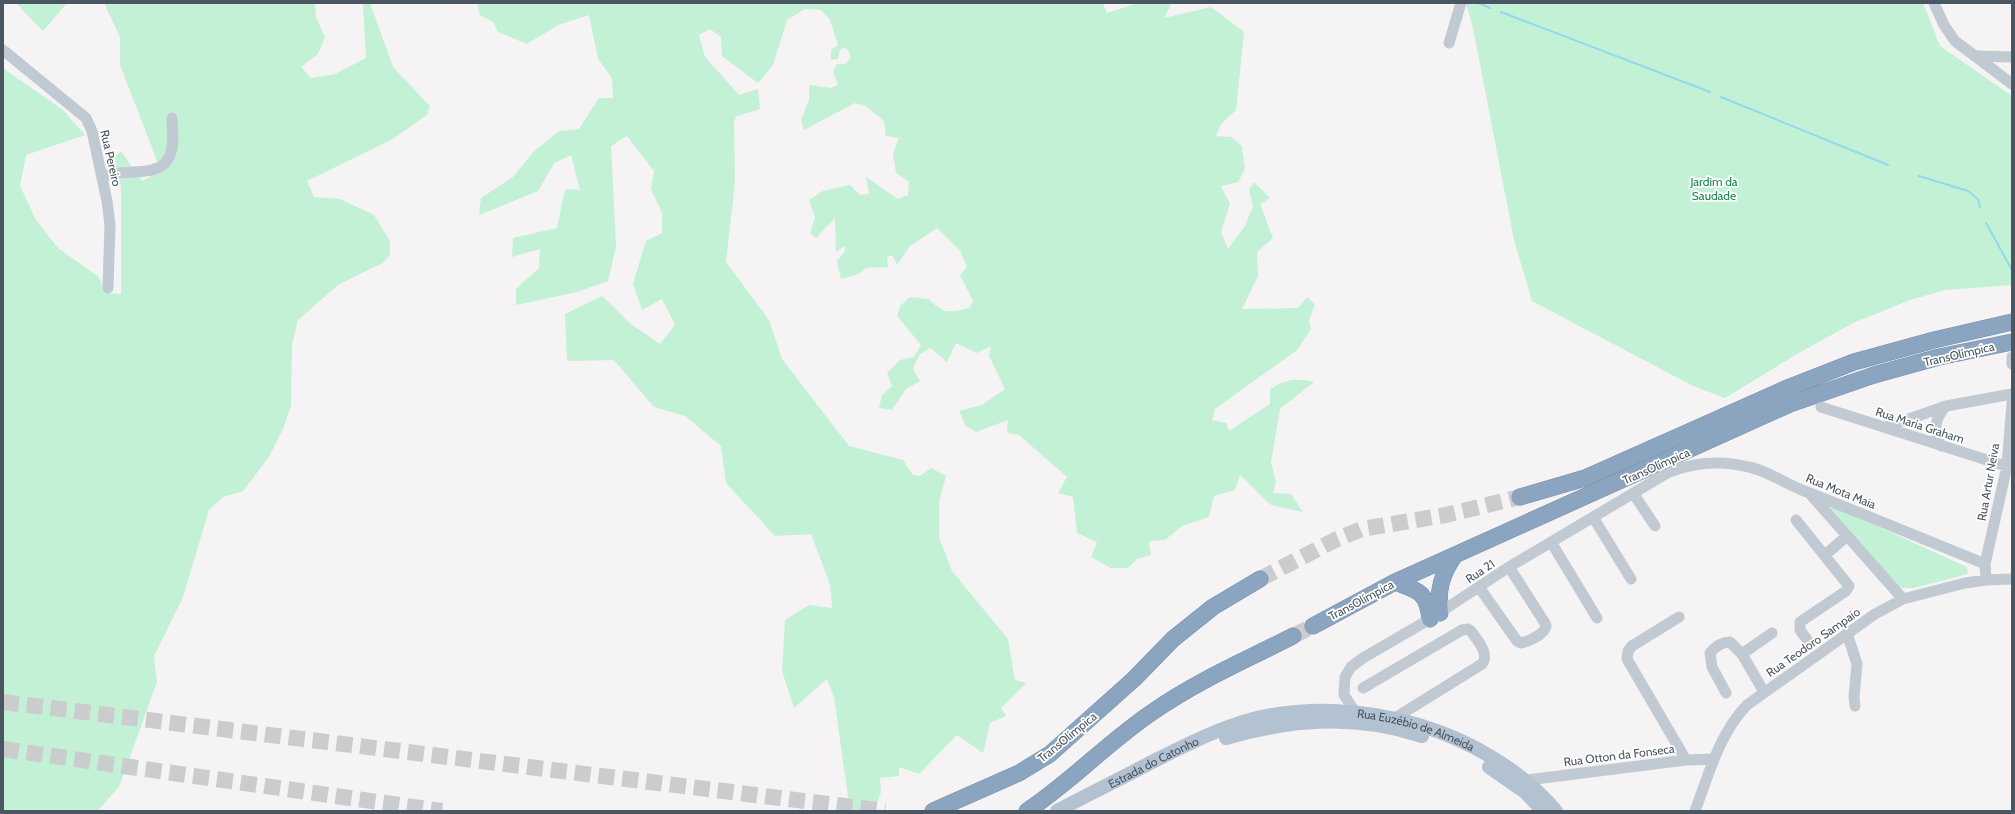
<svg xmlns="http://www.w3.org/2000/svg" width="2015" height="814" font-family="Cabin,sans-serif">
<rect width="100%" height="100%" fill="#f5f3f3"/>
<path fill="#c3f1d5" d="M16 3H67L43 31Z
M104 3H315L316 17 325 37 318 54 301 67 311 78 335 74 366 58 363 3H370L393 67 430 106 427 115 393 139 307 181 314 197 340 199 374 215 390 241V255L383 263 339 284 298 320 292 345 291 406 283 429 269 457 243 491 223 497 209 510 183 597 154 656 157 682 119 787 97 811H3V68L63 110 85 135 26 155 20 186 36 220 58 248 99 277 105 293 121 294V187L113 158 121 151 142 181 161 171 120 65V37Z
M477 3H1103L1107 13 1138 3H1172L1164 18 1211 7 1244 32 1236 110 1221 124 1216 136 1231 137 1242 146 1245 169 1238 182 1221 186 1230 204 1221 232 1228 249 1245 226 1253 206 1249 189 1254 182 1270 198 1260 204 1273 238 1257 252 1258 276 1242 309 1298 308 1307 297 1315 304 1309 320 1311 329 1297 350 1215 409 1212 420 1226 423 1229 431 1270 404V389C1288 379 1294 378 1314 382L1280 409 1271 462 1276 482 1273 493 1291 494 1303 512 1271 505 1240 475 1235 490 1214 496 1209 517 1182 526 1165 540 1149 541 1151 555 1137 559 1128 568H1111L1091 557 1097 542 1077 533 1073 497 1058 493 1067 477 1019 435 1007 433 1008 420 976 432 966 426 959 411 982 405 1005 389 989 356 991 346 977 353 956 343 947 362 930 348 919 355 913 369 920 381 906 389 892 410 879 408 882 395 892 386 887 373 900 360 914 357 921 345 897 316 900 306 910 297 929 299C943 314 949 313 969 308L973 301 960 275 967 267 960 251 937 228 910 246 897 265 892 255 887 257 888 267 866 268 859 274 841 279 837 261 845 251 844 246 836 252 835 218 816 238 810 233 815 217 809 200 823 191 850 185 860 195 869 194 866 177 898 199 908 195 909 182 896 173 893 153 899 138 886 136 884 121 864 105 855 103 804 130 801 120 809 100V85L831 88 838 85 833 72 837 64H846L851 57 846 47 840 50 838 59 831 60V50L838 45 830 20 821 10 805 9 787 20 773 65 758 83 722 56 721 37 710 29 699 35 705 57 739 95 758 89 760 109 737 116 734 121 735 182 726 262 769 320 782 359 849 446 903 460 913 475 920 476 931 468 946 476 939 502V537L952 571 1008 639 1015 680 1026 683 1001 708 1006 716 990 723 983 753 957 735 919 774 899 767V776L880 778 881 792 874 811H850L834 697 827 679 794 708 782 671 785 620 809 605 832 608 830 584 811 534 775 536 726 483 721 446 685 416 654 407 614 360 567 361 565 314 602 296 631 324 660 344 675 325 662 299 642 310 633 284 646 241 662 233V213L651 189 654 171 627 136 611 146 616 247 608 281 577 292 516 305V289L539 268 540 249 512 257 513 238 557 228 565 189 580 190 571 155 554 163 538 191 479 215 481 198 513 177 534 151 559 131 579 129 599 98H613L612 78 598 59 589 15 558 25 527 44 498 32 493 22 480 15Z
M1466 3H1923L1940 46 2012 96V285L1945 290 1910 300 1853 323 1797 354 1725 398 1693 386 1532 301 1514 240 1473 28Z
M1835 507 1967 567 1968 574 1913 588H1902L1897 586 1830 511V508Z"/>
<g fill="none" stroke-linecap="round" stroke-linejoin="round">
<path stroke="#90daee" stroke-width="2" d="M1478 3 1490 8
M1501 12 1710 92
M1721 97 1888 165
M1919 176 1968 191 1978 199 1980 207
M1986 223 2012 270"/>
<path stroke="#caccce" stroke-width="16" stroke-dasharray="16 8" stroke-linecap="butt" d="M1260 579 1335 540 1362 529 1446 515 1520 497
M1293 636 1313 626
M3 702 885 811
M3 749 442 811"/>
<defs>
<path id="highway" d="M1520 497 1585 478 1785 389 1854 362 1934 340 2012 322
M1395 582C1419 591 1427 592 1430 619
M1440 613C1437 590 1442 573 1455 555
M1313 626 1395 582 1790 404 1874 375 1939 357 2012 342
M933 811 1019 773 1050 754 1134 679 1173 639 1213 607 1260 579
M1027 811C1072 781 1109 741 1154 711 1197 681 1246 660 1293 636"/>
</defs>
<use href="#highway" stroke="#7690ad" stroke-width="17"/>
<path stroke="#c1cad2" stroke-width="11" d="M1934 3 1944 25 1955 41 2012 84
M1449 43 1461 3
M3 50 86 118 92 131 107 201 110 225 108 288
M1977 56 2012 57
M102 176C108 175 114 173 120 173 136 171 163 175 170 155 175 144 172 131 172 118
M2012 357V364
M1821 407 2012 468
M1886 427 1946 406 2012 394
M1941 446C1933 431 1934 419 1946 406
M1633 493 1655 526
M1811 495 1903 599
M1593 517 1631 579
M1796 520 1849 586 1846 591 1800 622V630L1808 641
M1551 542 1597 618
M1825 555 1847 536
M1985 564 2007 466 2012 403
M1479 587 1517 641 1521 643C1529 641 1544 635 1546 626L1545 623 1509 567
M1679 617 1632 646 1628 651 1627 659 1686 760
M1847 633 1857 664 1854 697 1855 706
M1742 654 1772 633
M1363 688 1462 630 1468 629 1471 631C1477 640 1490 654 1482 664L1395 718
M1726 693 1712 667 1710 653C1715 647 1722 642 1730 642L1742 654 1764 692
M1356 713 1344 695 1345 677 1351 667 1363 658 1430 619 1509 567 1669 472C1695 462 1721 460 1749 467 1768 471 1784 483 1802 490 1863 514 1924 539 1985 564L1986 580
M1527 780 1686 760 1714 759
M1695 811C1709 774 1719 734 1747 705L1875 614 1903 599 1965 583 1986 580 2012 579"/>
<g stroke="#b3c2d1" stroke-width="14">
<path d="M1226 738C1292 719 1356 714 1422 736"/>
<path d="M1489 767 1525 792 1543 811"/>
<path id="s1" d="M1057 811C1087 795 1118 780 1148 764 1182 747 1216 729 1253 719 1357 693 1486 729 1556 811"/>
</g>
<use href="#highway" stroke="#8ba5c1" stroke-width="16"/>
</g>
<g text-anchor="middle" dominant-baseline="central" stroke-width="3.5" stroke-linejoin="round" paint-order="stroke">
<g font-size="12" fill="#4a5661" stroke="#fff">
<text transform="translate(111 158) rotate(77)">Rua Pereiro</text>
<text transform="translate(1959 354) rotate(-13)">TransOlímpica</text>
<text transform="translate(1920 425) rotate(18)">Rua Maria Graham</text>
<text transform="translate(1656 466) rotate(-24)">TransOlímpica</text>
<text transform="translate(1988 482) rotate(-80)">Rua Artur Neiva</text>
<text transform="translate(1841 491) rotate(22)">Rua Mota Maia</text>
<text transform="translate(1480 571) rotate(-34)">Rua 21</text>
<text transform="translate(1361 600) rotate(-28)">TransOlímpica</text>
<text transform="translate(1813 642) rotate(-35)">Rua Teodoro Sampaio</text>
<text stroke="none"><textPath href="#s1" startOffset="383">Rua Euzébio de Almeida</textPath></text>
<text transform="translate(1067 737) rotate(-39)">TransOlímpica</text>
<text transform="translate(1619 755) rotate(-7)">Rua Otton da Fonseca</text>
<text stroke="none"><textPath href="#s1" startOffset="108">Estrada do Catonho</textPath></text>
</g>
<g font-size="12" fill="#17864f" stroke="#fff">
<text x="1714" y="181">Jardim da<tspan x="1714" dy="14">Saudade</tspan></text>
</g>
</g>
<rect width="2015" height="814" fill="none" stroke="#4a5661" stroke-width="8"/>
</svg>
